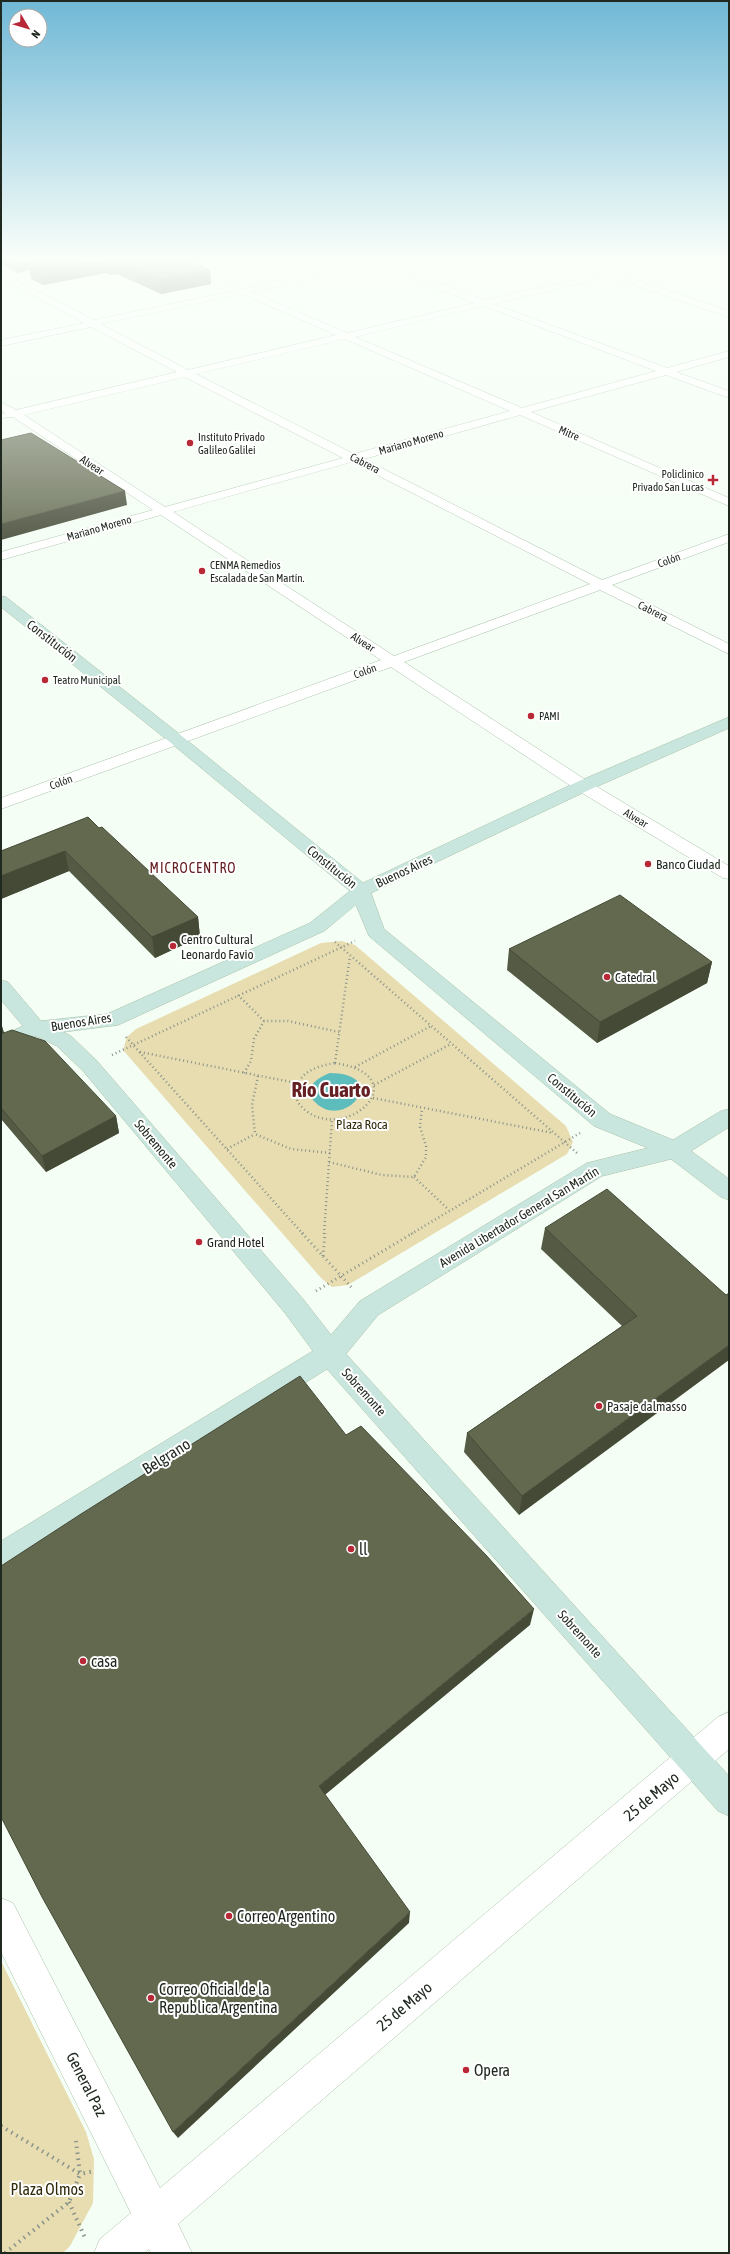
<svg xmlns="http://www.w3.org/2000/svg" width="730" height="2254" font-family="'Asap Condensed',sans-serif">
<rect width="100%" height="100%" fill="#f4fef4"/>
<path fill="#e8ddb0" d="M342 941 355 945 566 1126 573 1142 567 1154 348 1285 332 1287 321 1278 123 1050 127 1037 136 1029 321 943Z
M1 1961 86 2132 94 2159 93 2203 70 2246 63 2253H1Z"/>
<path fill="#5dbdbc" d="M330 1073C392 1074 345 1131 316 1103 301 1090 316 1078 330 1073Z"/>
<g fill="none" stroke-linecap="round" stroke-linejoin="round">
<defs>
<path id="street" d="M164 259H176L244 289 374 259H399L386 263 485 300 599 274 560 259C578 259 598 272 610 271 633 270 653 259 677 259L619 274 729 311V317L609 277 494 304 667 368 729 351V357L676 372 729 391V398L666 375 531 412 729 498V506L520 415 364 459 602 580 729 534V542L612 585 729 644V654L600 590 404 662 589 782 729 866V879L723 878 577 790 391 667 1 809V798L381 660 161 515 1 560V552L153 510 13 417 1 418V414L5 413 1 410V402L16 410 177 372 91 327 1 346V340L84 323 1 278V272L94 320 234 291ZM376 266 475 303 347 333 252 292ZM242 294 336 335 188 370 101 324ZM484 306 656 371 522 408 355 337ZM345 339 510 411 354 454 196 374ZM185 377 343 458 165 507 24 415ZM352 462 590 584 394 656 173 512Z
M729 1712V1749L178 2224 192 2253H151L149 2249 144 2253H94L100 2239 131 2213 1 1952V1898L13 1903 160 2188 718 1717Z"/>
<path id="secondary" d="M1 596 6 597 183 737 363 883 577 782 729 717V728L589 790 371 893 384 929 610 1114 673 1140 721 1111 729 1109V1127L691 1151 729 1179V1200L721 1197 671 1159 602 1176 378 1315 346 1354 729 1776V1816L718 1811 327 1369 11 1567 1 1571V1541L313 1351 285 1313 83 1071 57 1046 36 1036 1 1052V1036L23 1026 1 1000V980L8 982 41 1021 107 1014 310 923 350 891 171 743 1 607ZM356 905 369 936 594 1126 648 1148 587 1163 360 1301 331 1335 303 1299 97 1061 71 1036 63 1032 118 1025 324 931Z"/>
</defs>
<use href="#street" stroke="#abc1aa" stroke-width="1"/>
<use href="#secondary" stroke="#abc1aa" stroke-width="1"/>
<path stroke="#8a948a" stroke-width="2.5" stroke-dasharray="1 3" stroke-linecap="butt" d="M335 942 577 1153
M238 995 264 1021
M126 1037 303 1234
M140 1052 296 1083
M112 1055 355 941
M335 1063C419 1076 347 1144 305 1110 299 1105 295 1099 296 1091 299 1071 318 1066 335 1063Z
M335 1063 350 956
M355 1067 431 1026
M244 1073 251 1061 254 1039 264 1021H288L339 1032
M258 1076 252 1105 255 1134 291 1149 330 1153
M374 1085 451 1044
M373 1098 553 1133
M227 1149 255 1134
M329 1162 382 1175 414 1177 426 1157V1146L420 1127 422 1108
M414 1177 449 1210
M324 1234 332 1120
M411 1234 580 1133"/>
<path stroke="#8a948a" stroke-width="3" stroke-dasharray="1 3.5" stroke-linecap="butt" d="M302 1233 353 1289
M323 1256 325 1233
M316 1291 413 1233"/>
<path stroke="#8a948a" stroke-width="4" stroke-dasharray="1.5 4.5" stroke-linecap="butt" d="M1 2126 80 2174 94 2171
M69 2202 85 2238
M5 2253 69 2202 80 2174 76 2141"/>
<use href="#street" fill="#fff" fill-rule="evenodd"/>
<use href="#secondary" fill="#c8e6dd" fill-rule="evenodd"/>
</g>
<path fill="#545a44" d="M1 259H186L210 270 211 284 161 294 117 274 111 275 105 273 43 285 31 279 29 270 18 273 1 264Z
M99 828 198 917 200 937 155 958 69 871 1 899V851Z
M509 949 712 962 707 983 597 1043 507 970Z
M1 1023 4 1033 116 1116 119 1133 46 1172 1 1119Z
M545 1228 726 1295 519 1515 464 1452 467 1433 622 1326 541 1249Z"/>
<path fill="#454a37" d="M15 259H91L28 265 29 270 18 273Z
M101 259H104L105 273 43 285 41 271Z
M115 260 117 274 111 275 109 261Z
M210 270 211 284 161 294 160 280Z
M125 491 127 505 1 540V524Z
M65 851 69 871 1 899V876Z
M198 917 200 937 155 958 152 937Z
M712 962 707 983 597 1043 600 1022Z
M1 1023 4 1033 1 1035Z
M116 1116 119 1133 46 1172 42 1156Z
M729 1345V1360L519 1515 522 1496Z
M534 1609 530 1625 320 1799 319 1786Z
M410 1912 409 1923 178 2138 173 2132Z"/>
<path fill="#62694f" stroke="#454a37" d="M56 259H101L41 271 28 265Z
M105 259H186L210 270 160 280 115 260 109 261Z
M31 433 125 491 1 524V440Z
M88 817 99 828 102 827 198 917 152 937 65 851 1 876V851Z
M620 895 712 962 600 1022 509 949Z
M12 1030 45 1041 116 1116 42 1156 1 1108V1034Z
M607 1189 726 1295 729 1293V1345L522 1496 467 1433 637 1316 545 1228Z
M300 1376 346 1435 361 1426 486 1555 534 1609 319 1786 410 1912 173 2132 42 1897 1 1817V1566L81 1514Z"/>
<linearGradient id="sky" x2="0" y2="1"><stop stop-color="#70b8d6"/><stop offset="0.45" stop-color="#fafffa"/><stop offset="1" stop-color="#fafffa" stop-opacity="0"/></linearGradient>
<rect width="730" height="575" fill="url(#sky)"/>
<g fill="#b92836" stroke="#fff" stroke-width="1.5">
<circle cx="190" cy="443" r="4"/>
<path d="M711 474h4v4h4v4h-4v4h-4v-4h-4v-4h4z"/>
<circle cx="202" cy="571" r="4"/>
<circle cx="45" cy="680" r="4"/>
<circle cx="531" cy="716" r="4"/>
<circle cx="648" cy="864" r="4"/>
<circle cx="173" cy="946" r="4"/>
<circle cx="607" cy="977" r="4"/>
<circle cx="199" cy="1242" r="4"/>
<circle cx="599" cy="1406" r="4"/>
<circle cx="351" cy="1549" r="4"/>
<circle cx="83" cy="1661" r="4"/>
<circle cx="229" cy="1916" r="4"/>
<circle cx="151" cy="1998" r="4"/>
<circle cx="466" cy="2070" r="4"/>
</g>
<g text-anchor="middle" dominant-baseline="central" stroke-width="4" stroke-linejoin="round" paint-order="stroke">
<g font-size="11" fill="#202920" stroke="#fff">
<text transform="translate(569 433) rotate(23)">Mitre</text>
<text transform="translate(411 442) rotate(-16)">Mariano Moreno</text>
<text transform="translate(365 463) rotate(27)">Cabrera</text>
<text transform="translate(92 465) rotate(33)">Alvear</text>
<text transform="translate(99 528) rotate(-16)">Mariano Moreno</text>
<text transform="translate(669 560) rotate(-20)">Colón</text>
<text transform="translate(653 611) rotate(27)">Cabrera</text>
<text transform="translate(363 642) rotate(33)">Alvear</text>
<text transform="translate(365 671) rotate(-20)">Colón</text>
<text transform="translate(61 782) rotate(-20)">Colón</text>
<text transform="translate(636 818) rotate(31)">Alvear</text>
</g>
<g font-size="11" fill="#202920" stroke="#fff" text-anchor="start">
<text x="198" y="437">Instituto Privado<tspan x="198" dy="13">Galileo Galilei</tspan></text>
<text x="704" y="474" text-anchor="end">Policlinico<tspan x="704" dy="13">Privado San Lucas</tspan></text>
<text x="210" y="565">CENMA Remedios<tspan x="210" dy="13">Escalada de San Martín.</tspan></text>
<text x="53" y="680">Teatro Municipal</text>
<text x="539" y="716">PAMI</text>
</g>
<g font-size="13" fill="#202920" stroke="#fff">
<text transform="translate(52 641) rotate(38)">Constitución</text>
<text transform="translate(332 867) rotate(39)">Constitución</text>
<text transform="translate(404 871) rotate(-25)">Buenos Aires</text>
<text transform="translate(81 1022) rotate(-9)">Buenos Aires</text>
<text transform="translate(572 1095) rotate(40)">Constitución</text>
<text transform="translate(156 1144) rotate(50)">Sobremonte</text>
<text transform="translate(519 1217) rotate(-31)">Avenida Libertador General San Martín</text>
<text transform="translate(364 1392) rotate(48)">Sobremonte</text>
<text transform="translate(580 1634) rotate(48)">Sobremonte</text>
</g>
<g font-size="13" fill="#202920" stroke="#fff" text-anchor="start">
<text x="656" y="864">Banco Ciudad</text>
<text x="181" y="939">Centro Cultural<tspan x="181" dy="15">Leonardo Favio</tspan></text>
<text x="615" y="977">Catedral</text>
<text x="207" y="1242">Grand Hotel</text>
<text x="607" y="1406">Pasaje dalmasso</text>
</g>
<g font-size="13" fill="#302909" stroke="#fff">
<text x="362" y="1124">Plaza Roca</text>
</g>
<g font-size="14" letter-spacing="1" fill="#652023" stroke="#fff">
<text x="193" y="868">MICROCENTRO</text>
</g>
<g font-size="16" fill="#202920" stroke="#fff">
<text transform="translate(166 1456) rotate(-32)">Belgrano</text>
<text transform="translate(651 1796) rotate(-40)">25 de Mayo</text>
<text transform="translate(404 2006) rotate(-40)">25 de Mayo</text>
<text transform="translate(87 2084) rotate(63)">General Paz</text>
</g>
<g font-size="16" fill="#202920" stroke="#fff" text-anchor="start">
<text x="359" y="1549">ll</text>
<text x="91" y="1661">casa</text>
<text x="237" y="1916">Correo Argentino</text>
<text x="159" y="1989">Correo Oficial de la<tspan x="159" dy="18">Republica Argentina</tspan></text>
<text x="474" y="2070">Opera</text>
</g>
<g font-size="16" fill="#302909" stroke="#fff">
<text x="47" y="2189">Plaza Olmos</text>
</g>
<g font-size="21" font-weight="bold" fill="#652023" stroke="#fff">
<text x="331" y="1089">Río Cuarto</text>
</g>
</g>
<rect width="730" height="2254" fill="none" stroke="#202920" stroke-width="4"/>
<g transform="translate(28 28) rotate(128)"><circle r="19" fill="#ffffff" stroke="#a6a9a6"/>
<path d="M0-3L7 15L0 10L-7 15Z" fill="#b92836"/>
<text y="-6" font-size="11" font-weight="bold" text-anchor="middle" fill="#202920">N</text>
</g>
</svg>
